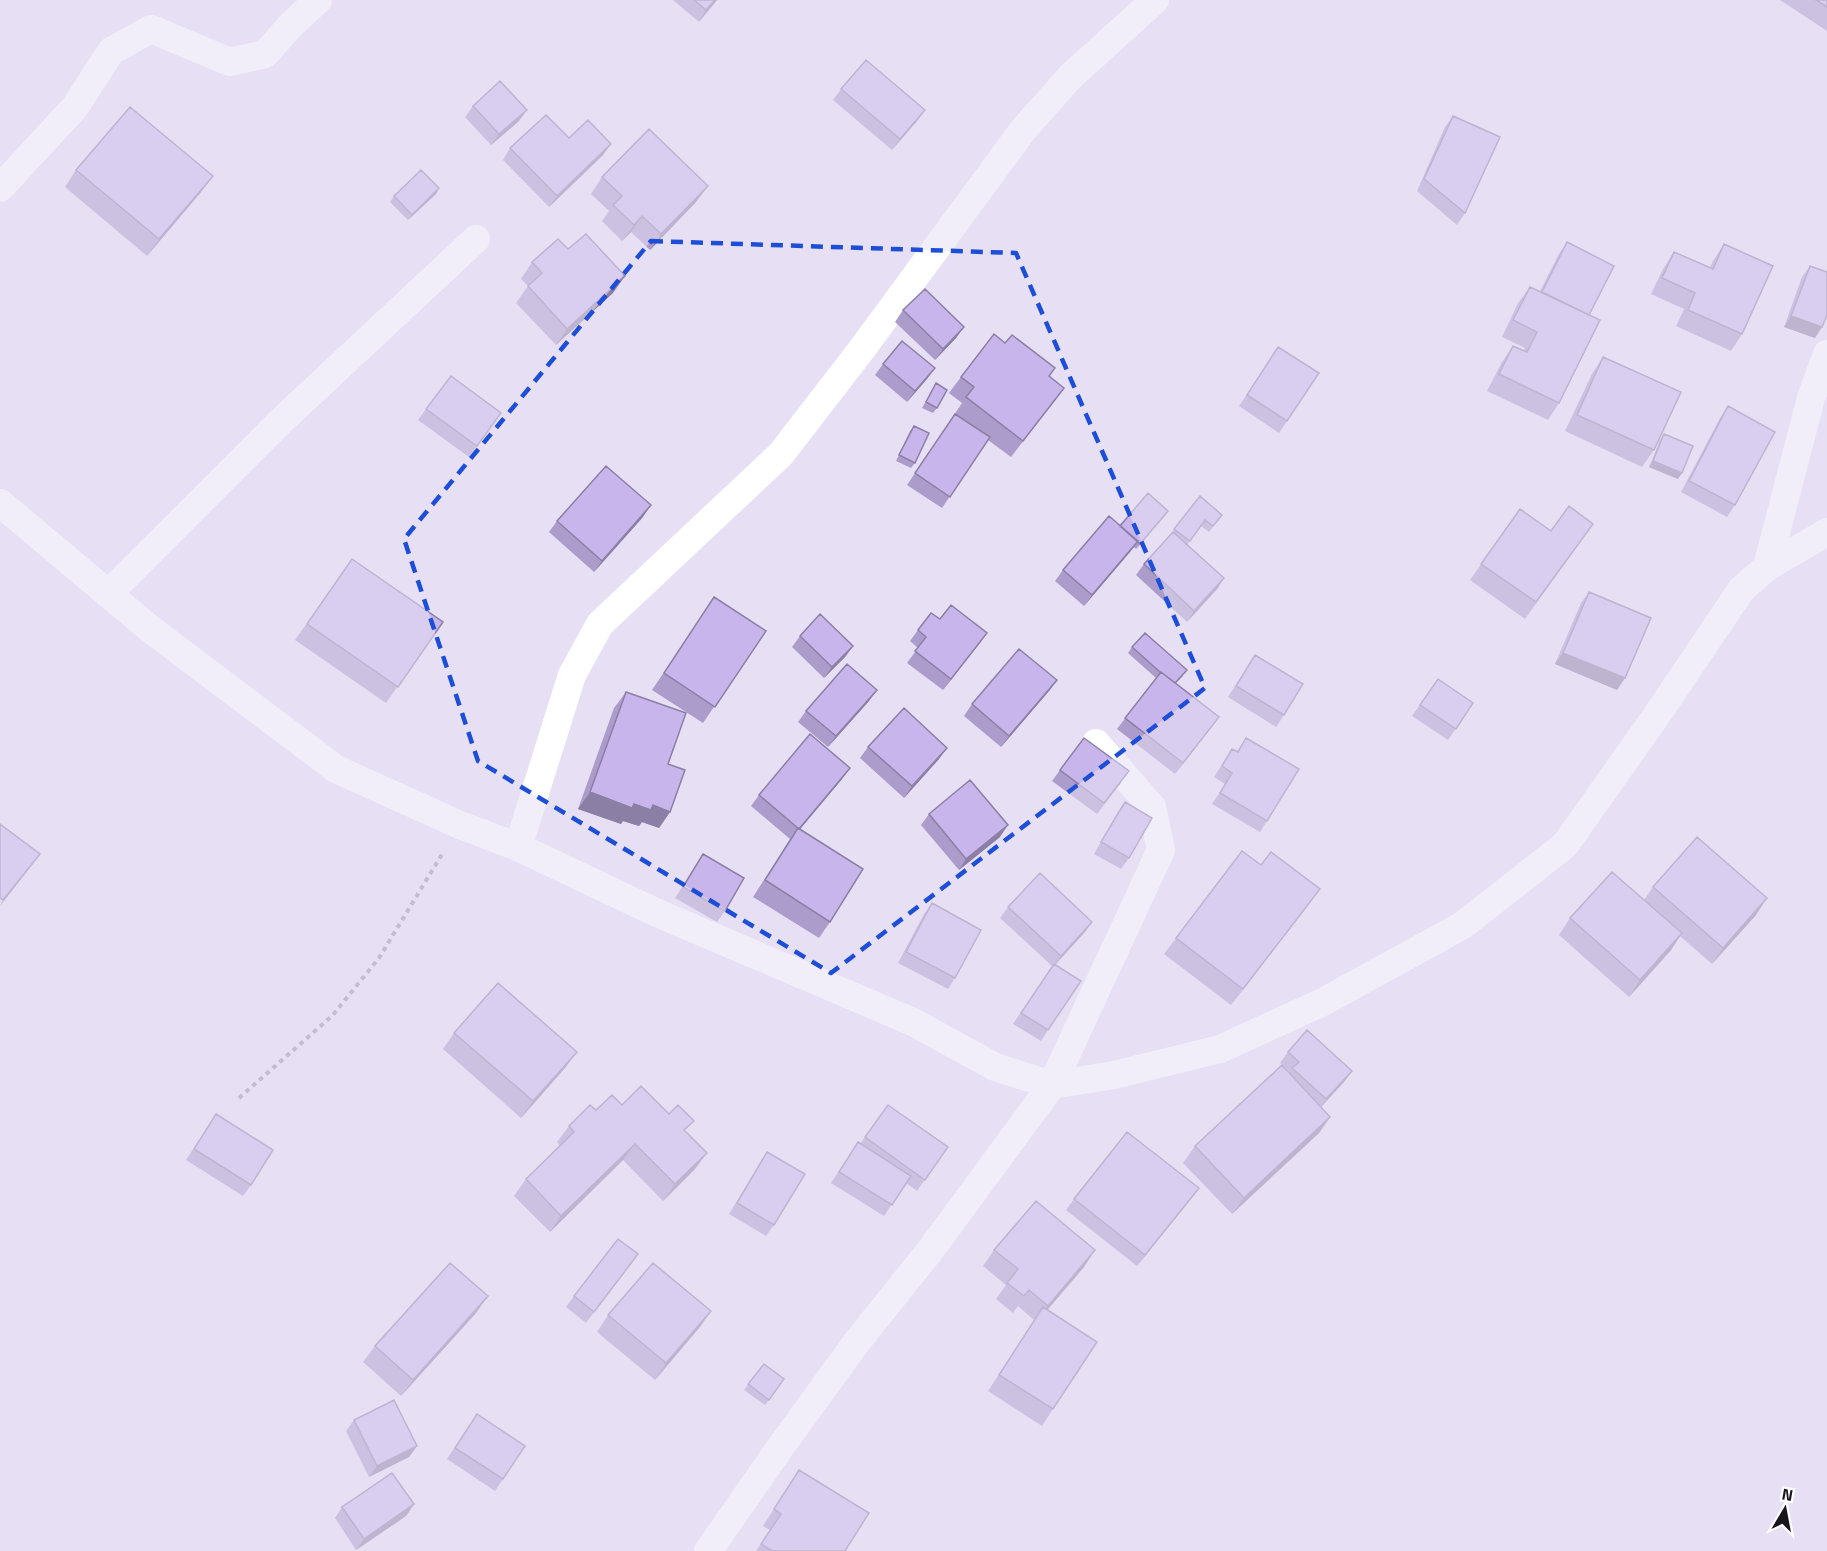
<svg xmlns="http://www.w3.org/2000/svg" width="1827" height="1551" font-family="'Titillium Web',sans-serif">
<rect width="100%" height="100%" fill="#e7e0f4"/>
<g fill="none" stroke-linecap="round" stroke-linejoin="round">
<path stroke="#9892a1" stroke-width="4" stroke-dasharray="4.5 4.5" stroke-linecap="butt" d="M239 1098 332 1016 379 958 444 851"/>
<path stroke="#fff" stroke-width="28" d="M0 188 75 107 111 51 151 29 230 62 265 54 292 24 318 0
M0 503 149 628 336 769 460 825 518 847 655 912 913 1022 995 1067 1052 1085 1114 1075 1220 1049 1323 1002 1463 925 1565 845 1659 712 1741 590 1767 567 1827 532
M1767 567 1811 398 1827 354
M108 594 281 421 476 239
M518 847 572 675 600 624 781 454 862 349 1023 130 1071 76 1155 0
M708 1551 782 1445 856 1343 932 1248 1052 1085 1161 850 1152 807 1096 743"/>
</g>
<path fill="#ac9ccb" d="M673 0H717L699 22Z
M1780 0H1827V31Z
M841 89 917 121 892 150 833 100Z
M473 106 519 121 491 145 465 117Z
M1453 116 1465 213 1457 225 1417 191 1445 127Z
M569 138 603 155 549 207 503 160 510 148Z
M76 170 201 192 147 256 65 187Z
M602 177 696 202 650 250 631 232 622 241 602 221 609 211 591 194Z
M439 188 436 194 408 220 390 202 394 196Z
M1567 242 1589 315 1559 403 1548 420 1487 391 1502 362 1513 346 1524 351 1525 348 1502 337 1518 303 1530 287 1540 291 1559 254Z
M1724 244 1742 334 1731 351 1676 326 1684 309 1651 294 1663 269 1674 252 1710 268 1713 261Z
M568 249 613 293 556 345 516 303 528 286 521 279 532 262Z
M1810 266 1815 338 1784 327 1802 277Z
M903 310 964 327 956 338 935 360 895 322Z
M1603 357 1654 450 1642 467 1565 431 1592 374Z
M1271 358 1319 373 1279 433 1239 406Z
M883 364 927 379 907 402 875 375Z
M961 377H1049L1064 388 1052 404 1011 457 988 440 942 508 907 485 962 403 949 393Z
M936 383 937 408 933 413 922 408Z
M1728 406 1735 505 1727 517 1681 492 1720 418Z
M426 409 501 413 469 457 418 420Z
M914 426 915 463 911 468 896 461 910 431Z
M1664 434 1678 479 1649 467 1660 440Z
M1520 509 1551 531 1593 524 1525 619 1470 580Z
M1168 511 1136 549 1134 547 1084 606 1055 581 1063 570 1120 526Z
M1222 515 1209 532 1201 526 1187 545 1224 578 1217 589 1187 622 1136 575 1144 564 1171 535 1174 529Z
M643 517 594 572 549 532 557 521Z
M352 559 443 622 386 703 295 640Z
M1589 592 1625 678 1617 690 1555 664 1581 603Z
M703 614 766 631 703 723 652 690Z
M940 619 979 644 943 690 907 663 918 648 910 641 918 630Z
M800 636 853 646 845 657 824 678 792 647Z
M1132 647 1183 676 1176 683 1219 717 1175 774 1117 729 1156 678 1128 653Z
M1255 655 1284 715 1276 727 1228 697Z
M1438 679 1473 703 1448 740 1412 716Z
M1057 680 1049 691 1001 747 964 716 972 704Z
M626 692 668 764 670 812 659 828 642 822 639 826 623 821 621 824 578 809 614 708Z
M869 701 828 747 798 722 806 711Z
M1246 738 1267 821 1260 832 1212 804 1225 784 1214 777 1232 749 1237 751Z
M868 747 939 759 904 798 860 758Z
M1060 770 1121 783 1097 814 1052 781Z
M842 779 800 829 830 922 819 938 753 897 790 839 751 806 759 795Z
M1125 802 1129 858 1121 869 1094 854 1117 813Z
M929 814 1000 837 959 870 921 825Z
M703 854 725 911 717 922 675 898Z
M1261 865 1308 905 1231 1005 1164 954 1176 938Z
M1653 887 1756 915 1712 964 1680 936 1671 950 1629 997 1559 935 1570 918 1644 900Z
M932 903 955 978 948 989 898 963 924 914Z
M1008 907 1092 922 1084 933 1055 965 1048 1030 1041 1041 1013 1024 1052 966 1000 918Z
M454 1033 565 1068 521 1118 443 1049Z
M1288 1052 1352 1071 1344 1082 1321 1107 1330 1117 1319 1133 1232 1214 1183 1163 1195 1146 1289 1073 1290 1072 1280 1063Z
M622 1105 669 1114 686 1132 695 1169 663 1201 623 1160 550 1232 514 1196 526 1179 560 1146 557 1142 569 1126 596 1110Z
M888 1105 948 1147 917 1191 906 1183 884 1216 831 1183 858 1142 860 1144Z
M216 1114 251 1185 243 1196 186 1160Z
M767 1152 774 1225 766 1236 729 1214 760 1163Z
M1199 1188 1137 1266 1066 1210 1074 1199Z
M994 1250 1084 1267 1047 1310 1053 1409 1042 1426 988 1391 1034 1320 1018 1306 1013 1313 996 1299 1006 1285 983 1266Z
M638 1254 586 1323 566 1307 574 1296Z
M711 1311 699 1328 655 1380 597 1332 608 1315Z
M476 1313 401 1396 363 1362 375 1346Z
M764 1364 784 1379 765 1405 744 1390Z
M477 1414 503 1479 495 1491 447 1459Z
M354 1420 417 1446 409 1457 369 1477 346 1431Z
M799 1470 845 1551H756L770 1530 763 1526Z
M414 1504 406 1516 356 1550 335 1518 342 1507Z"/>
<path fill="#8c7fa5" d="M715 0H717L699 22 706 10Z
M527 110 519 121 491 145 499 134Z
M925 110 917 121 892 150 900 139Z
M611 144 603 155 549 207 557 196Z
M213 176 201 192 147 256 159 239Z
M708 186 696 202 650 250 661 234Z
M439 188 436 194 408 220 412 215Z
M642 216 631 232 622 241 634 225Z
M625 276 613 293 556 345 567 329Z
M1791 316 1822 327 1815 338 1784 327Z
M964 327 956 338 935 360 943 349Z
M935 368 927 379 907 402 915 391Z
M1653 461 1682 473 1678 479 1649 467Z
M651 505 643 517 594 572 602 561Z
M1168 511 1164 517 1136 549 1140 544Z
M1138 541 1130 552 1084 606 1092 595Z
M1224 578 1217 589 1187 622 1194 611Z
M987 633 979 644 943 690 951 679Z
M853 646 845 657 824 678 832 667Z
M1563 653 1625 678 1617 690 1555 664Z
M1057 680 1049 691 1001 747 1009 736Z
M877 690 869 701 828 747 836 736Z
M1219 717 1211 728 1175 774 1183 763Z
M947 748 939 759 904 798 912 786Z
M850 768 842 779 791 840 799 829Z
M590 792 634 804 653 805 670 812 659 828 642 822 639 826 623 821 621 824 578 809Z
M1008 825 1000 837 959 870 966 859Z
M40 854 32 865 0 906 3 900Z
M1320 889 1308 905 1231 1005 1243 989Z
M1767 898 1756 915 1712 964 1723 948Z
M1092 922 1084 933 1053 967 1061 956Z
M1682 933 1671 950 1629 997 1640 980Z
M577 1052 565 1068 521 1118 533 1101Z
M1352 1071 1344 1082 1318 1110 1326 1099Z
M1330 1117 1319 1133 1232 1214 1244 1198Z
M635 1144 623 1160 550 1232 561 1216Z
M707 1153 695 1169 663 1201 675 1184Z
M1199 1188 1191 1199 1137 1266 1145 1255Z
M1095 1250 1084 1267 1037 1322 1048 1306Z
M488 1296 476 1313 401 1396 413 1380Z
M711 1311 699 1328 655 1380 666 1363Z
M417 1446 409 1457 369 1477 377 1466Z
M414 1504 406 1516 356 1550 364 1539Z"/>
<path fill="#c8b5ec" stroke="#8c7fa5" stroke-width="1.5" d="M694 0H715L706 10Z
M1816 0H1827V7Z
M866 60 925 110 900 139 841 89Z
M500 81 527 110 499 134 473 106Z
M130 107 213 176 159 239 76 170Z
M546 115 569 138 588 120 611 144 557 196 510 148Z
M1453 116 1500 137 1465 213 1424 179Z
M649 129 708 186 661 234 642 216 634 225 613 205 622 196 602 177Z
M421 170 439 188 412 215 394 196Z
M586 234 625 276 567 329 528 286 542 273 532 262 558 239 568 249Z
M1567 242 1614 266 1589 315 1542 292Z
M1724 244 1773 266 1742 334 1688 310 1695 293 1662 278 1674 252 1713 269Z
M1810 266 1827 272V315L1822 327 1791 316Z
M1530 287 1600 320 1559 403 1499 374 1513 346 1527 352 1537 332 1513 320Z
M925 289 964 327 943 349 903 310Z
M994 334 1005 343 1012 335 1055 368 1049 376 1064 388 1023 441 966 397 974 387 961 377Z
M902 341 935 368 915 391 883 364Z
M1278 347 1319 373 1287 421 1247 395Z
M1603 357 1681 392 1654 450 1577 415Z
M451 376 501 413 477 446 426 409Z
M936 383 947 390 937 408 926 402Z
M1728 406 1775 432 1735 505 1689 481Z
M955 414 990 437 950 497 915 473Z
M914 426 929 433 915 463 899 455Z
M1664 434 1693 446 1682 473 1653 461Z
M606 466 651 505 602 561 557 521Z
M1148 493 1168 511 1140 544 1120 526Z
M1200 496 1222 515 1213 526 1205 520 1190 541 1174 529Z
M1569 506 1593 524 1536 602 1481 564 1520 509 1551 531Z
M1109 516 1138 541 1092 595 1063 570Z
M1173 532 1224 578 1194 611 1144 564Z
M352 559 443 622 398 687 307 624Z
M1589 592 1651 618 1625 678 1563 653Z
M714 597 766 631 715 707 664 673Z
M951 605 987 633 951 679 915 651 926 637 918 630 931 613 940 619Z
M820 614 853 646 832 667 800 636Z
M1145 633 1187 670 1175 683 1161 672H1160L1132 647Z
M1019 649 1057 680 1009 736 972 704Z
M1255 655 1303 684 1284 715 1236 686Z
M847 664 877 690 836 736 806 711Z
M1161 672 1219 717 1183 763 1125 718Z
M1438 679 1473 703 1456 729 1420 705Z
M626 692 686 713 668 764 685 770 670 812 653 805 651 810 634 804 632 808 590 792Z
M904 708 947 748 912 786 868 747Z
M810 734 850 768 799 829 759 795Z
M1084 738 1129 771 1104 803 1060 770Z
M1246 738 1299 769 1267 821 1220 793 1232 773 1222 766 1232 749 1238 752Z
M970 780 1008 825 966 859 929 814Z
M1125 802 1152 818 1129 858 1101 842Z
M0 824 40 854 3 900 0 898Z
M798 828 863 869 830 922 765 880Z
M1697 837 1767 898 1723 948 1653 887Z
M1242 851 1261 865 1271 852 1320 889 1243 989 1176 938Z
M703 854 744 878 725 911 683 887Z
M1612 872 1682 933 1640 980 1570 918Z
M1040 873 1092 922 1061 956 1008 907Z
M932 903 981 930 955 978 906 952Z
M1054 964 1081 981 1048 1030 1021 1013Z
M498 983 577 1052 533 1101 454 1033Z
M1307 1030 1352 1071 1326 1099 1292 1068 1299 1062 1288 1052Z
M1282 1065 1330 1117 1244 1198 1195 1146Z
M641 1086 669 1114 678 1105 694 1121 684 1130 707 1153 675 1184 635 1144 561 1216 526 1179 574 1132 569 1126 590 1105 596 1110 612 1095 622 1105Z
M888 1105 948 1147 925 1180 865 1137Z
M216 1114 273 1150 251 1185 194 1149Z
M1127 1132 1199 1188 1145 1255 1074 1199Z
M858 1142 911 1176 892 1205 839 1172Z
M767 1152 805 1174 774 1225 737 1203Z
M1036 1201 1095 1250 1048 1306 1029 1290 1024 1296 1007 1283 1018 1269 994 1250Z
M618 1239 638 1254 594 1312 574 1296Z
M450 1263 488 1296 413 1380 375 1346Z
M653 1263 711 1311 666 1363 608 1315Z
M1043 1307 1097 1342 1053 1409 999 1375Z
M764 1364 784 1379 769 1400 748 1384Z
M394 1400 417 1446 377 1466 354 1420Z
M477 1414 525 1446 503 1479 455 1448Z
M799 1470 869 1513 845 1551H772L761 1544 781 1514 774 1509Z
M392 1473 414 1504 364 1539 342 1507Z"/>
<path d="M0 0H1827V1551H0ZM651 241 1016 253 1205 688 831 973 478 761 404 539Z" fill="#e7e0f4" fill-opacity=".55" fill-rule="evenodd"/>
<path fill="none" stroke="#1d4ed8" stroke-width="4.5" stroke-dasharray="12 8" stroke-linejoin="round" d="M651 241 1016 253 1205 688 831 973 478 761 404 539Z"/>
<g transform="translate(1785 1509) rotate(10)" stroke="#ffffff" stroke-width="4.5" paint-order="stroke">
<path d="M0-4.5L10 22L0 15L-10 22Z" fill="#18151c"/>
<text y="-9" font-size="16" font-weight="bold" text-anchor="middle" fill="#18151c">N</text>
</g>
</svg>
